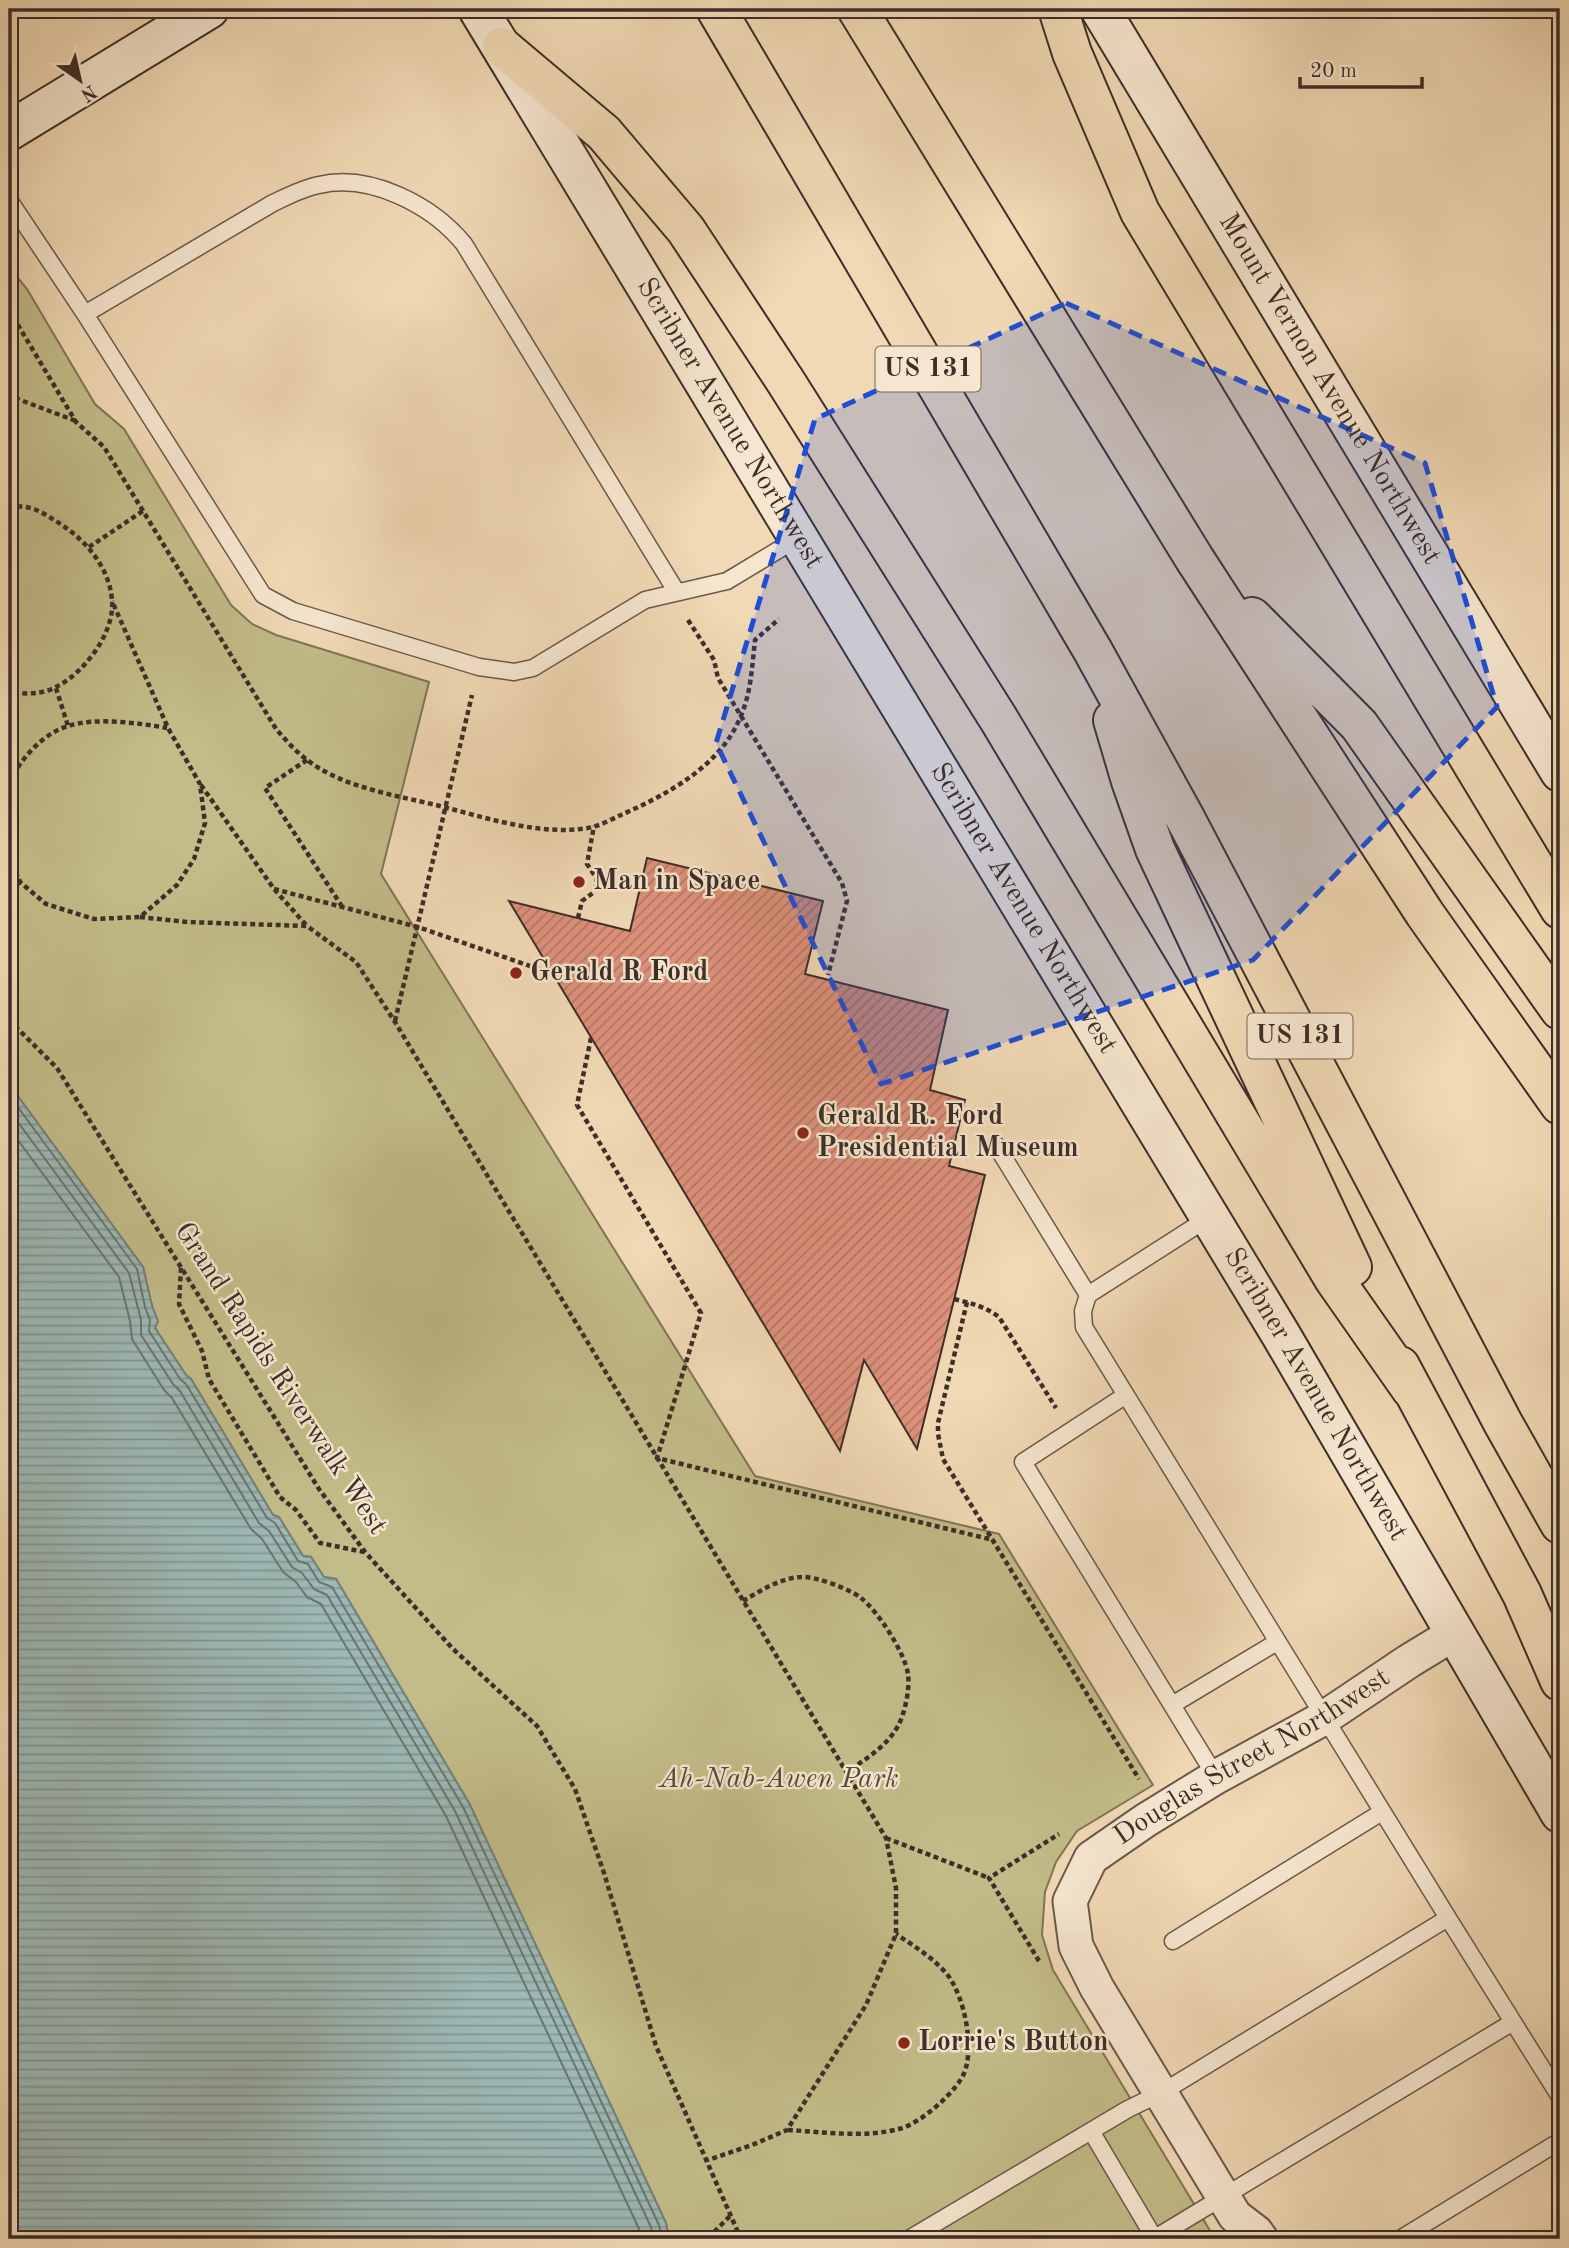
<svg xmlns="http://www.w3.org/2000/svg" width="1569" height="2248" font-family="'Old Standard TT',serif">
<defs>
<pattern id="water-rules" width="6" height="5" patternUnits="userSpaceOnUse" patternTransform="scale(1.75)"><rect width="6" height="5" fill="#9db9b6"/><path d="M0 2.5h6" fill="none" stroke="#819794"/></pattern>
<pattern id="building-hatch" width="6" height="6" patternUnits="userSpaceOnUse" patternTransform="scale(1.75)"><rect width="6" height="6" fill="#de917b"/><path d="M-1 1l2-2M0 6l6-6M5 7l2-2" fill="none" stroke="#b57765"/></pattern>
</defs>
<rect width="100%" height="100%" fill="#f1d9b5"/>
<filter id="stains"><feTurbulence type="fractalNoise" baseFrequency=".00286" numOctaves="4"/><feColorMatrix values="0 0 0 0 .2 0 0 0 0 .09 0 0 0 0 .02 0 0 0 .5 -.17"/></filter>
<radialGradient id="worn" r=".72"><stop offset=".6" stop-color="#630" stop-opacity="0"/><stop offset="1" stop-color="#630" stop-opacity=".3"/></radialGradient>
<path fill="#c2bc88" stroke="#7f7558" stroke-width="2" d="M9 267 27 289 95 404 124 429 231 605 252 624 276 635 429 682 381 874 755 1476 999 1534 1153 1785 1077 1831 1056 1862 1045 1892 1042 1935 1053 1970 1215 2239H669L666 2223 469 1803 336 1579 324 1577 311 1557 303 1556 279 1517 273 1515 191 1379 186 1375 155 1328 158 1321 152 1306 143 1267 9 1084Z"/>
<path fill="url(#water-rules)" stroke="#76817d" stroke-width="2" d="M9 1084 143 1267 152 1306 158 1321 155 1328 186 1375 191 1379 273 1515 279 1517 303 1556 311 1557 324 1577 336 1579 469 1803 666 2223 669 2239H9Z"/>
<g fill="none" stroke-linecap="round" stroke-linejoin="round">
<path stroke="#6c746f" stroke-width="2" d="M9 1095 137 1269 145 1307 150 1320 149 1331 180 1379 186 1384 267 1518 275 1523 298 1561 308 1564 319 1582 332 1587 463 1807 659 2225 662 2239
M9 1110 129 1273 141 1320V1335L173 1384 180 1391 259 1523 269 1531 292 1567 302 1573 314 1589 327 1595 455 1811 651 2227 653 2239
M9 1128 119 1277 130 1321 132 1339 164 1390 172 1398 251 1529 262 1539 283 1572 296 1582 307 1597 321 1604 446 1816 640 2231 642 2239"/>
</g>
<path fill="url(#building-hatch)" stroke="#3c2e28" stroke-width="2" d="M647 858 823 901 805 974 948 1010 930 1090 965 1100 949 1166 985 1175 917 1449 864 1360 840 1451 509 901 630 931Z"/>
<g fill="none" stroke-linecap="round" stroke-linejoin="round">
<defs>
<path id="lane" d="M9 200 85 314 263 595 293 611 479 667 514 672 533 668 645 600 727 581 798 538
M85 314 273 203C288 196 303 188 319 185 370 173 432 205 464 244L676 591
M996 1145 1088 1295
M1126 1395 1023 1462 1216 1777
M1172 1705 1277 1642
M1448 1918 1560 2097
M1173 1941 1382 1812
M1091 2131 1155 2239
M1155 2238 1513 2022
M909 2239 1128 2109 1161 2093 1448 1918 1084 1327 1083 1311 1088 1295 1210 1217
M1400 2239 1560 2141"/>
<g id="street">
<path id="s1" d="M1261 2239 1256 2232 1235 2216 1097 1988 1076 1946 1070 1901 1091 1858 1146 1820 1216 1777 1324 1718 1409 1661 1455 1633"/>
</g>
<g id="secondary">
<path id="s2" d="M478 9 1281 1335 1560 1813"/>
<path id="s3" d="M1100 9 1560 772"/>
<path d="M9 131 209 9"/>
</g>
<path id="highway" d="M716 9 1093 651 1185 818 1503 1423 1560 1524
M857 9 1194 558 1425 914 1560 1105
M1058 9 1072 53 1140 212 1560 909
M502 47 604 133 686 230 786 382 998 718 1334 1279 1411 1389
M1252 617 1359 725 1560 1010
M1113 720 1131 781 1155 849 1352 1267
M1400 1366 1522 1594 1560 1681"/>
</defs>
<use href="#lane" stroke="#69594b" stroke-width="19"/>
<use href="#street" stroke="#69594b" stroke-width="37"/>
<use href="#secondary" stroke="#3c2e28" stroke-width="42"/>
<use href="#highway" stroke="#3c2e28" stroke-width="42"/>
<path stroke="#3c2e28" stroke-width="4.5" stroke-dasharray="5 3.5" stroke-linecap="butt" d="M9 310 76 422 104 447 276 729C285 739 295 751 306 759 341 787 394 795 436 805 484 817 538 836 588 828 600 826 612 819 623 814 668 794 720 766 740 718 751 694 752 667 755 640L779 619
M9 375C17 387 17 401 9 414
M15 398 76 421
M9 485 16 506
M9 508C25 503 41 511 54 520 83 537 109 565 112 600 115 633 84 673 56 687 41 695 25 694 9 692
M89 547 143 511
M688 620 714 660 718 678 842 883 847 901 828 975
M56 688 68 726
M307 760 265 788 343 908
M9 782C21 759 42 734 68 726 95 717 139 723 167 728
M201 785 274 889 307 926
M9 856 20 882 46 904 94 919 140 917 177 885 194 859 205 823 200 784 168 728 112 601
M274 889 418 927 553 974
M9 891 20 882
M140 917 187 922 307 926 356 962 395 1022 886 1838 896 1888V1934L866 2005 787 2130 752 2145 708 2160
M578 918 582 901 594 892 597 879 587 864 594 826
M9 1020 57 1068 319 1489 365 1552 453 1649 537 1726 575 1789 604 1873 656 2046 741 2239
M395 1021 472 695
M591 1038 577 1105 701 1313 657 1458 993 1540
M181 1268 179 1304 202 1351 209 1379 280 1497 296 1510 320 1543 364 1552
M954 1299C971 1303 986 1307 999 1317L1056 1408
M967 1302 938 1423V1434L943 1459 1139 1779
M743 1601C760 1591 780 1578 801 1577 815 1576 850 1589 861 1598 878 1611 905 1653 908 1674 910 1689 905 1713 898 1726 886 1747 867 1758 847 1772
M886 1838 989 1878
M1039 1961 989 1878 1059 1834
M788 2130C824 2132 864 2138 899 2129 919 2124 950 2097 961 2079 977 2055 965 1995 946 1973 932 1957 914 1946 896 1934
M714 2239 712 2234 730 2216"/>
<use href="#lane" stroke="#f6e6cf" stroke-width="16"/>
<use href="#street" stroke="#f6e6cf" stroke-width="33"/>
<use href="#secondary" stroke="#f6e6cf" stroke-width="38"/>
<use href="#highway" stroke="#f1d9b5" stroke-width="38"/>
</g>
<path fill="#1d4ed8" fill-opacity="0.2" stroke="#1d4ed8" stroke-width="5" stroke-dasharray="14 9" stroke-linejoin="round" d="M1066 303 1425 463 1497 707 1253 960 881 1084 716 743 815 419Z"/>
<g fill="#8f2418" stroke="#f6e6cf" stroke-width="2.5">
<circle cx="579" cy="882" r="7"/>
<circle cx="516" cy="973" r="7"/>
<circle cx="803" cy="1133" r="7"/>
<circle cx="904" cy="2043" r="7"/>
</g>
<g text-anchor="middle" dominant-baseline="central" stroke-width="5" stroke-linejoin="round" paint-order="stroke">
<g fill="#f6e6cf" stroke="#74655a" stroke-width="2">
<rect x="875.5" y="346.5" width="105" height="45" rx="5"/>
<rect x="1247.5" y="1013.5" width="105" height="45" rx="5"/>
</g>
<g font-size="26" font-weight="bold" fill="#3c2e28">
<text x="928" y="369">US 131</text>
<text x="1300" y="1036">US 131</text>
</g>
<g font-size="28" fill="#3c2e28" stroke="#f6e6cf">
<text stroke="none"><textPath href="#s3" startOffset="444">Mount Vernon Avenue Northwest</textPath></text>
<text stroke="none"><textPath href="#s2" startOffset="485">Scribner Avenue Northwest</textPath></text>
<text stroke="none"><textPath href="#s2" startOffset="1052">Scribner Avenue Northwest</textPath></text>
<text transform="translate(280 1379) rotate(57)">Grand Rapids Riverwalk West</text>
<text stroke="none"><textPath href="#s2" startOffset="1619">Scribner Avenue Northwest</textPath></text>
<text stroke="none"><textPath href="#s1" startOffset="632">Douglas Street Northwest</textPath></text>
</g>
<g font-size="28" font-weight="bold" fill="#3c2e28" stroke="#f6e6cf" text-anchor="start">
<text x="593" y="882">Man in Space</text>
<text x="530" y="973">Gerald R Ford</text>
<text x="817" y="1117">Gerald R. Ford<tspan x="817" dy="32">Presidential Museum</tspan></text>
<text x="918" y="2043">Lorrie's Button</text>
</g>
<g font-size="28" font-style="italic" fill="#574a3b" stroke="#f6e6cf">
<text x="779" y="1780">Ah-Nab-Awen Park</text>
</g>
</g>
<rect width="1569" height="2248" fill="none" stroke="#f1d9b5" stroke-width="35"/>
<rect x="10" y="10" width="1548" height="2227" fill="none" stroke="#3c2e28" stroke-width="3.5"/>
<rect x="18" y="18" width="1534" height="2213" fill="none" stroke="#3c2e28" stroke-width="2"/>
<g transform="translate(80 80) rotate(146)" stroke="#f6e6cf" stroke-width="5" paint-order="stroke">
<path d="M0-5L12 26L0 18L-12 26Z" fill="#3c2e28"/>
<text y="-10" font-size="19" font-weight="bold" text-anchor="middle" fill="#3c2e28">N</text>
</g>
<path d="M1300 77v10h122v-10" fill="none" stroke="#3c2e28" stroke-width="3.5"/>
<text x="1310" y="77" font-size="21" fill="#3c2e28" stroke="#f6e6cf" stroke-width="5" paint-order="stroke">20 m</text>
<rect width="100%" height="100%" filter="url(#stains)"/>
<rect width="100%" height="100%" fill="url(#worn)"/>
</svg>
